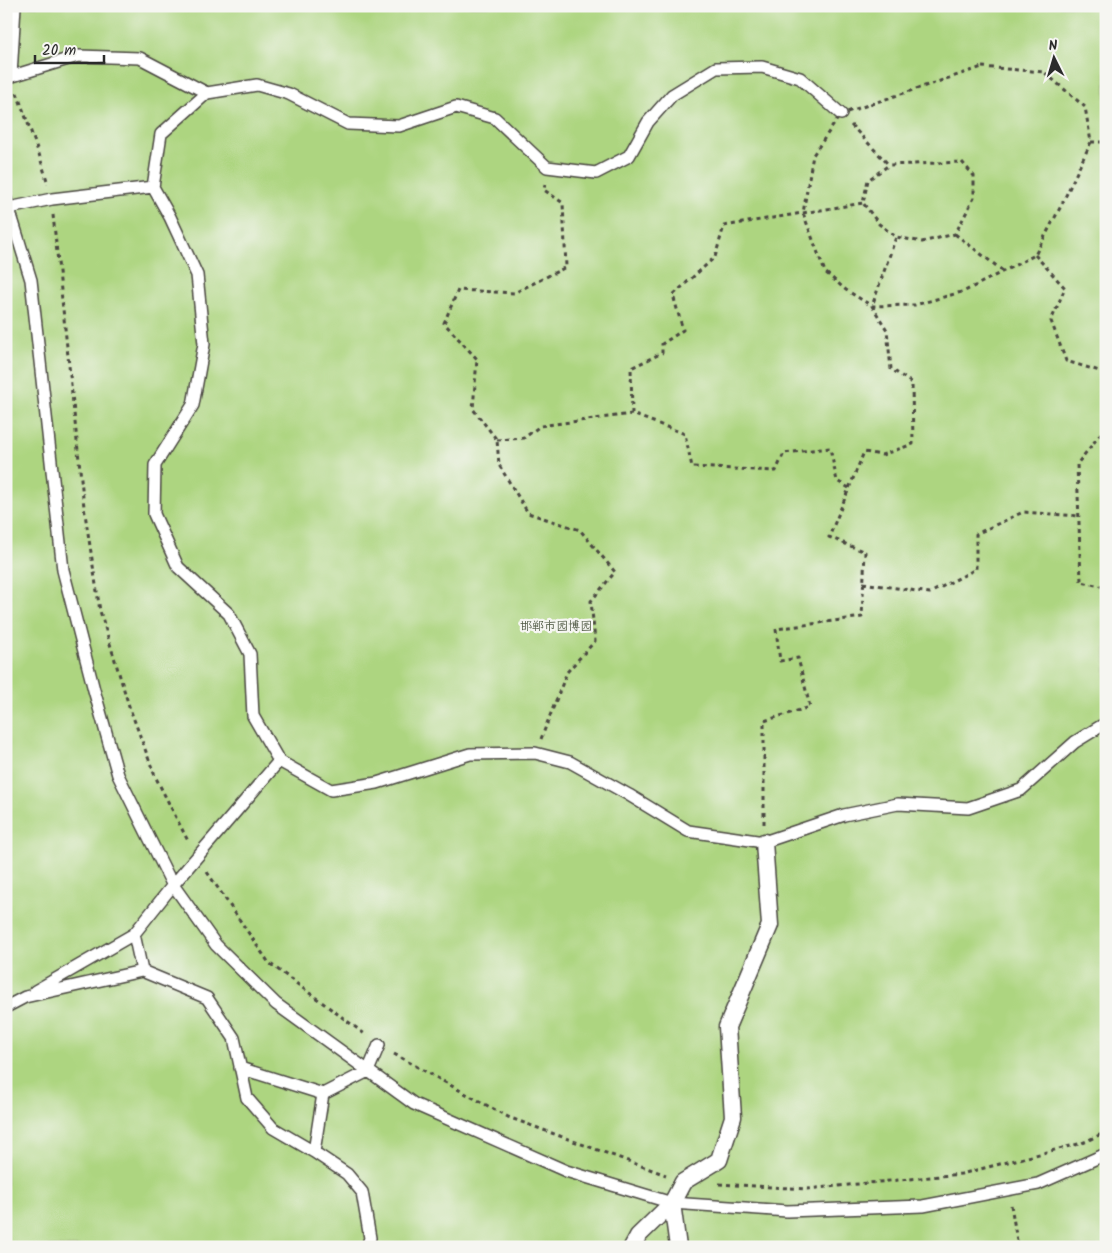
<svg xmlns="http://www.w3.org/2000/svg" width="1112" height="1253" font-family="Kalam,'LXGW WenKai TC',sans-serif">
<rect width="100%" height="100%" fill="#f6f6f2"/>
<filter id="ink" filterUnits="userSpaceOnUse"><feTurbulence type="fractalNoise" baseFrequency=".02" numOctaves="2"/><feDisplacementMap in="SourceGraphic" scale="10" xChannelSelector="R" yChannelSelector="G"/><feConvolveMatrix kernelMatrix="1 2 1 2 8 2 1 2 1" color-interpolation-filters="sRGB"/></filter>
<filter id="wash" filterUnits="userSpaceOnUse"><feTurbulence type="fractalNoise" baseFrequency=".0096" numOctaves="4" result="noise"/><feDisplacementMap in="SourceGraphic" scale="20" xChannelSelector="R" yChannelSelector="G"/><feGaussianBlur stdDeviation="1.12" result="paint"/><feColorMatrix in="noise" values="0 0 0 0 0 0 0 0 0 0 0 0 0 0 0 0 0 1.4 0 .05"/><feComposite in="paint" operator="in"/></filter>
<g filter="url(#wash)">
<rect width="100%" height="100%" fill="#f2dcbe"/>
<path fill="#add580" stroke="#6c8056" d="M6 6H1106V1247H6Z"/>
</g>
<g filter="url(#ink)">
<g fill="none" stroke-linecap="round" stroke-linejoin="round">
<defs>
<path id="service" d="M11 76 15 6
M6 78 78 56 140 58 207 93
M841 114 800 78 762 67 716 68 672 95 648 122 629 156 596 173 547 167 495 118 456 107 399 126 348 124 289 94 257 85 207 93 161 134 153 187 170 217 197 275 204 344 193 405 155 465 154 514 178 567 229 614 250 654 253 716 279 761 331 790 377 783 470 754 535 753 570 762 629 795 688 831 764 842 844 815 898 804 968 808 1021 790 1075 742 1106 723
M6 199 31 280 63 570 94 690 118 775 171 882 216 945 276 1004 414 1104 566 1171 672 1203 787 1211 923 1206 1038 1184 1106 1154
M9 208 52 199 153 187
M134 934 142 971
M35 991 134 934 173 885 279 761
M6 1007 25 997 142 971 207 998 234 1038 247 1098 273 1128 314 1152 347 1174 362 1192 370 1238 367 1247
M240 1068 323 1094
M314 1152 323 1094 368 1071 379 1045"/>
<path id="pedestrian" d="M632 1247 638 1236 672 1203
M678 1247 672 1203 683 1182 719 1160 733 1117 727 1027 770 925 764 842"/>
</defs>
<use href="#service" stroke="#494641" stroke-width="14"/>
<use href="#pedestrian" stroke="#494641" stroke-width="19"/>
<path stroke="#494641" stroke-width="3" stroke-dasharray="4 4" stroke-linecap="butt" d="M982 67 1044 72 1085 107 1091 142 1061 206 1035 255 965 291 915 305 872 306 846 290 825 272 803 213 813 155 841 114Z
M17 93 39 154 48 184
M851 125 889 165
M1091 142H1106
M962 162 974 176V198L955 234 922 242 896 237 879 224 863 203 868 180 889 165Z
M53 215 84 507 100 611 129 706 155 776 188 841
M955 234 1003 271
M1035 255 1065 288 1051 321 1066 361 1106 373
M632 414 631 368 662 353V344L683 330 673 295 715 257 724 226 863 203
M1106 427 1077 464 1081 582 1106 587
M497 440 524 438 540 426 632 414 685 434 692 467 776 471 784 453 830 448 837 481 849 488
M863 583 930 593 976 569V534L1023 512 1079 516
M541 739 567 672 595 641 591 601 615 572 580 530 528 513 499 465 497 440 473 409 477 359 444 323 458 290 514 293 566 267 563 203 544 190 545 184
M764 824V721L810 707 798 658 780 661 776 629 862 617 865 552 829 537 864 452 882 455 913 444 912 383 891 369 887 330 872 306 896 237
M207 872 269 963 366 1035
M394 1054 508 1117 666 1175
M719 1184 807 1189 961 1174 1082 1143 1106 1132
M1011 1205 1018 1247"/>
<use href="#service" stroke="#fff" stroke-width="11"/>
<use href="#pedestrian" stroke="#fff" stroke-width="16"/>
</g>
</g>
<g text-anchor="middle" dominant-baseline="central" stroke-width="4.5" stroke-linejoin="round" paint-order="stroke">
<g font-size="12" fill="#4c5640" stroke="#f6f6f2">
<text x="556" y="626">邯郸市园博园</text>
</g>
</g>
<rect width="1112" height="1253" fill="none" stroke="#f6f6f2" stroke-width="25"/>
<g transform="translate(1054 58) rotate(355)" stroke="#f6f6f2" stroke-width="4" paint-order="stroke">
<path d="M0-4L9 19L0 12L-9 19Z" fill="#2b2b2b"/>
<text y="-8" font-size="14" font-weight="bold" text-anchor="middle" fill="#2b2b2b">N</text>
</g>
<path d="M35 55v8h69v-8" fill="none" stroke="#2b2b2b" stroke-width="2.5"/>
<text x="42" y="55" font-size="15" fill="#2b2b2b" stroke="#f6f6f2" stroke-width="4" paint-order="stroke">20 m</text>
</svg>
